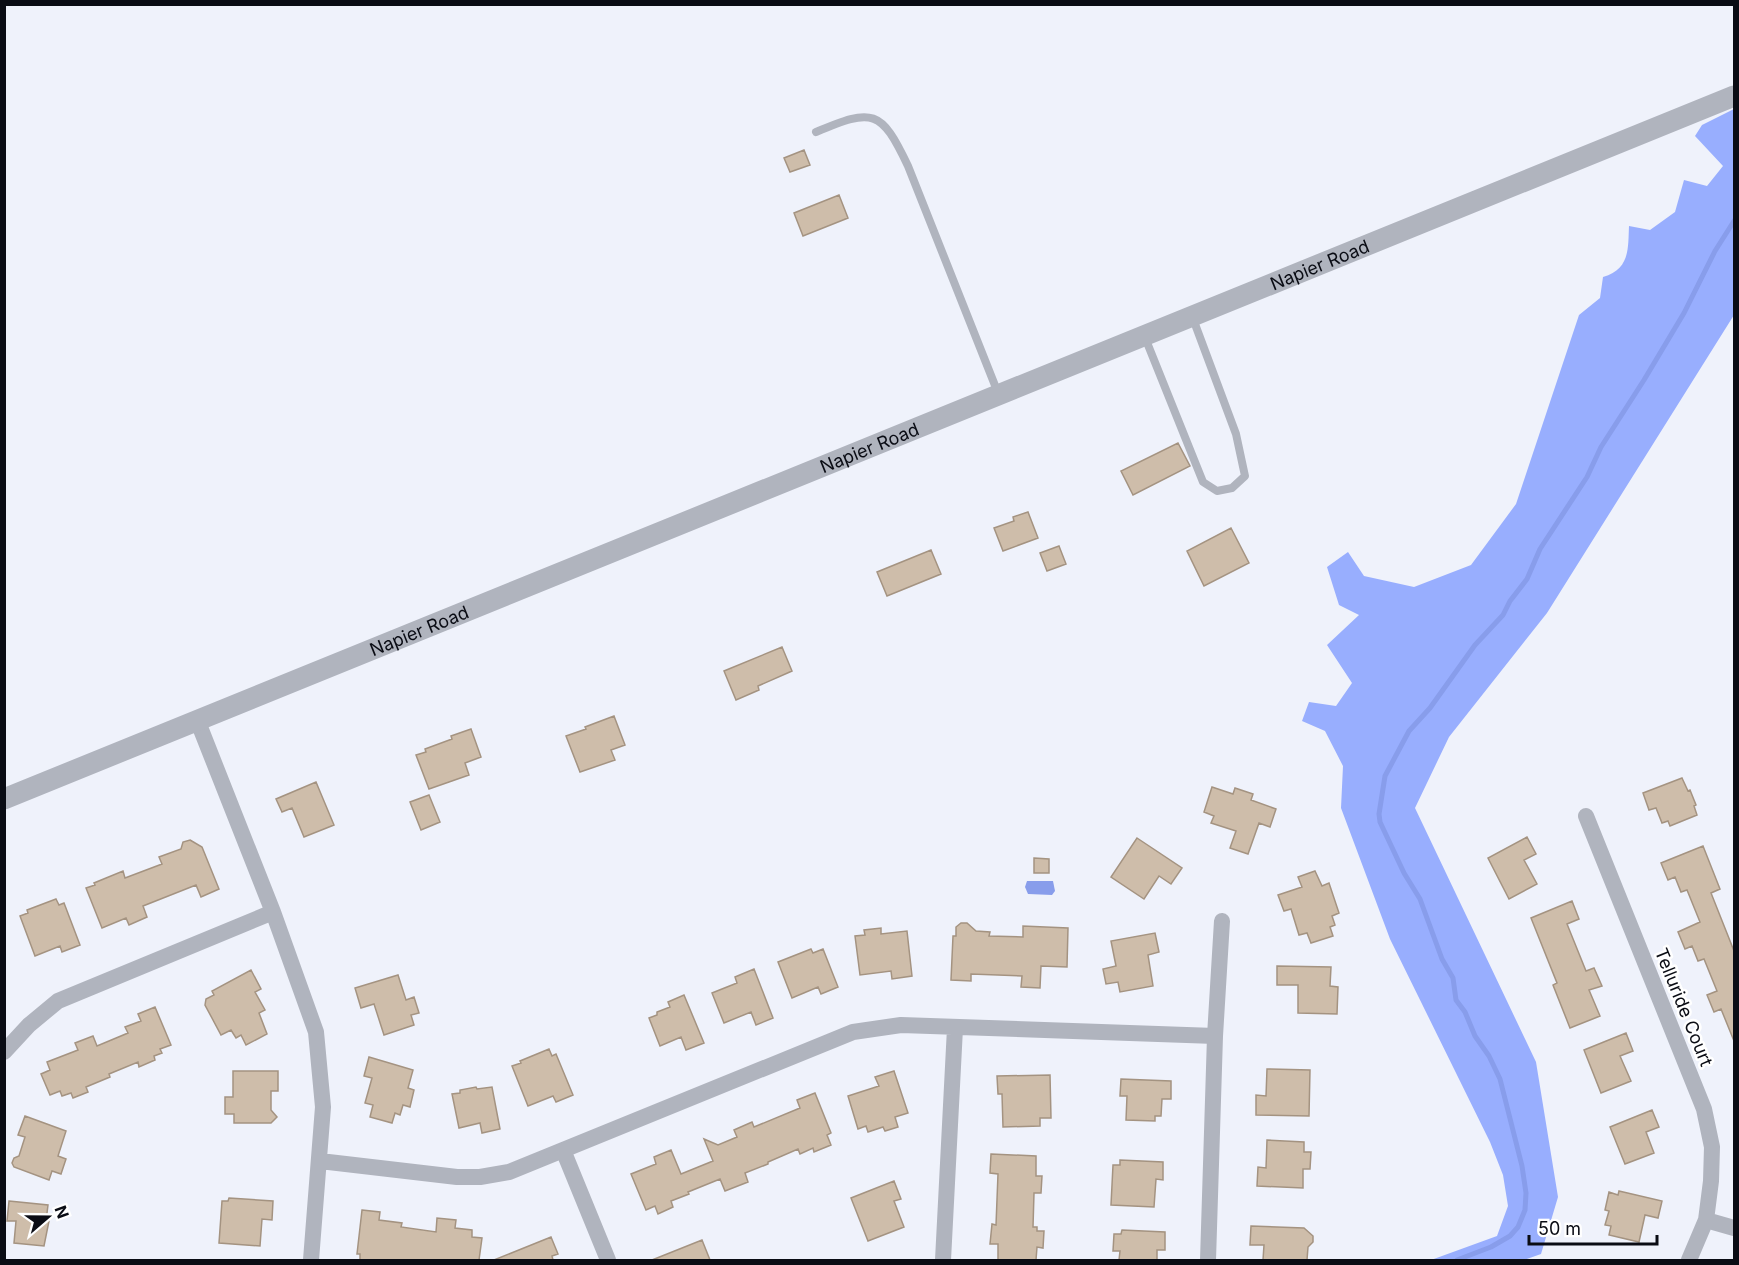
<svg xmlns="http://www.w3.org/2000/svg" width="1739" height="1265" font-family="Inter,sans-serif">
<rect width="100%" height="100%" fill="#eff2fb"/>
<path fill="#98aefe" d="M1734 109V315L1547 613 1449 737 1415 808 1536 1062 1558 1197 1541 1254 1524 1260H1431L1497 1236 1508 1206 1503 1175 1490 1142 1390 939 1341 808 1343 766 1325 731 1302 721 1309 702 1336 706 1352 683 1327 645 1359 615 1339 605 1327 567 1348 552 1364 576 1414 587 1471 565 1516 504 1579 315 1600 298 1603 277C1630 269 1628 249 1629 226L1650 230 1675 212 1684 180 1707 186 1723 166 1695 136 1702 125Z"/>
<path fill="#889deb" d="M1027 881H1053L1055 891 1052 895 1028 894 1025 887Z"/>
<g fill="none" stroke-linecap="round" stroke-linejoin="round">
<path stroke="#889deb" stroke-width="5" d="M1457 1260 1491 1247 1510 1236 1518 1227 1525 1210 1526 1193 1522 1166 1500 1079 1489 1056 1475 1036 1465 1012 1456 1000 1453 978 1442 959 1420 899 1404 873 1380 822 1379 814 1385 776 1409 731 1430 708 1475 645 1503 615 1510 601 1527 579 1540 549 1587 477 1601 447 1644 380 1684 313 1715 251 1734 221"/>
</g>
<path fill="#cebdaa" stroke="#a49381" stroke-width="1.5" d="M804 150 810 165 790 172 784 158Z
M839 195 848 218 803 236 794 213Z
M1178 443 1190 466 1133 495 1121 471Z
M1028 512 1038 538 1003 551 994 528 1014 521 1013 517Z
M1231 528 1249 563 1204 586 1187 551Z
M1059 546 1066 564 1047 571 1040 553Z
M931 550 941 574 887 596 877 572Z
M782 647 792 671 758 686 759 690 736 700 724 671Z
M614 716 625 745 611 750 615 760 580 772 566 736 586 729 585 727Z
M471 729 481 757 465 763 469 775 429 789 416 755 426 752 425 749 452 739 451 736Z
M1682 778 1688 791 1690 790 1696 805 1694 806 1697 815 1670 826 1668 821 1662 823 1656 808 1649 810 1643 793Z
M316 782 334 825 304 837 292 808 282 812 276 799Z
M1212 787 1233 794 1235 788 1253 794 1251 800 1276 809 1270 827 1259 823 1248 854 1230 848 1236 831 1211 823 1214 816 1204 812Z
M429 795 440 822 421 830 410 802Z
M1527 837 1536 854 1524 860 1537 884 1509 899 1488 858Z
M1137 838 1182 868 1171 884 1159 876 1144 899 1111 877Z
M190 840 202 847 219 889 201 897 196 885 143 906 147 917 129 925 126 918 102 928 86 888 95 885 94 883 123 871 125 878 162 864 159 857 181 849 183 842Z
M1703 846 1720 889 1711 893 1734 951V1041L1721 1009 1714 1012 1707 995 1717 991 1704 959 1698 961 1692 946 1685 949 1678 932 1700 922 1687 890 1681 892 1675 877 1668 880 1661 863Z
M1034 858 1049 859V873H1034Z
M1315 871 1322 886 1329 883 1339 913 1332 916 1335 925 1330 927 1333 936 1311 943 1307 933 1299 935 1291 909 1284 911 1278 895 1302 887 1298 877Z
M56 899 59 905 64 903 80 945 62 952 60 946 35 956 20 916 28 913 27 910Z
M1572 901 1579 919 1567 924 1586 971 1594 968 1602 986 1589 990 1600 1016 1570 1028 1553 985 1557 983 1531 918Z
M961 923H967L976 931 990 932 989 936 1023 937V926L1068 928 1067 967 1041 966 1040 988 1021 987 1022 976 971 974V981L951 980 953 936H956V927Z
M881 928V934L907 931 912 976 892 979 891 971 860 975 855 936 865 935 864 930Z
M1155 933 1159 952 1148 955 1153 986 1120 992 1118 982 1106 984 1103 969 1116 966 1111 941Z
M811 949 813 953 823 949 838 987 821 994 818 987 792 998 778 962Z
M1277 966 1331 967 1330 986 1338 987 1337 1014 1298 1013V985H1277Z
M754 969 773 1018 756 1025 751 1012 724 1023 712 993 737 983 735 977Z
M251 970 261 989 255 992 265 1010 259 1013 267 1034 246 1045 241 1035 236 1038 231 1030 221 1035 205 1005 206 999 214 995 212 991Z
M398 975 406 1000 414 997 419 1013 411 1015 414 1025 384 1035 374 1004 361 1008 355 988Z
M684 995 704 1043 686 1050 681 1037 660 1046 649 1018 657 1015V1012L670 1007 668 1002Z
M155 1007 171 1045 160 1049 162 1053 154 1056 155 1060 139 1067 138 1062 109 1074 110 1077 86 1087 88 1092 73 1098 71 1093 62 1096 60 1091 50 1095 41 1074 50 1070 47 1062 78 1050 75 1043 93 1036 97 1046 128 1033 125 1027 141 1021 138 1014Z
M1626 1033 1633 1051 1620 1056 1631 1081 1601 1093 1584 1050Z
M549 1049 552 1056 556 1054 573 1095 556 1102 553 1096 528 1106 512 1066 521 1063 520 1061Z
M369 1057 413 1070 408 1088 414 1090 410 1107 403 1105 400 1115 395 1113 392 1123 370 1117 373 1105 365 1103 372 1078 364 1076Z
M1267 1069 1310 1070 1309 1116 1256 1115V1095L1266 1096Z
M233 1071H278V1091H271V1110L277 1117 271 1123H234V1114H225V1097H233Z
M894 1071 908 1113 895 1117 898 1127 885 1131 883 1127 868 1132 866 1126 858 1129 848 1096 879 1086 875 1077Z
M1050 1075 1051 1118H1040V1126L1003 1127 1002 1094H998L997 1076Z
M1121 1079 1171 1081V1099H1162L1161 1116H1155V1121L1126 1120 1127 1096H1120Z
M476 1087 477 1089 492 1087 500 1129 482 1133 480 1123 459 1128 452 1094 460 1093V1090Z
M815 1093 831 1133 827 1135 831 1145 814 1152 813 1148 800 1154 798 1149 768 1162V1164L745 1173 748 1182 725 1191 720 1179 688 1192 689 1194 671 1201 673 1207 658 1214 655 1206 646 1210 631 1174 656 1164 654 1157 671 1150 681 1174 713 1161 704 1139 718 1145 737 1137 734 1130 752 1122 754 1127 800 1108 797 1100Z
M1652 1110 1659 1127 1646 1132 1654 1153 1625 1164 1610 1127Z
M25 1116 66 1131 58 1156 66 1159 61 1174 52 1171 49 1180 14 1167 12 1163 14 1158 19 1156 25 1137 18 1135Z
M1267 1140 1304 1142V1152H1311L1310 1169H1303V1188L1257 1186 1258 1167 1266 1168Z
M991 1154 1036 1156V1176H1042L1041 1193H1034L1033 1227H1037V1231H1044L1043 1248 1037 1247 1036 1260H998V1244H990L992 1224 996 1225 998 1174 990 1173Z
M1120 1160 1163 1162V1180L1156 1179 1154 1207 1111 1205 1113 1165H1120Z
M894 1181 901 1199 894 1201 904 1227 868 1241 851 1198Z
M1619 1191 1662 1201 1658 1218 1645 1215 1639 1242 1609 1235 1611 1226 1605 1225 1609 1211 1605 1210 1609 1192 1618 1195Z
M229 1198 273 1201 272 1220 262 1219 260 1246 219 1243 222 1201H228Z
M9 1201 48 1205 46 1221H49L44 1246 14 1243 16 1221H7Z
M362 1210 380 1212 379 1220 402 1223 401 1227 436 1232 437 1218 456 1220 455 1228 472 1230V1237L482 1238 479 1260H360V1254H357Z
M1251 1226 1304 1228 1313 1236V1242L1308 1247 1307 1260H1263L1264 1245H1250Z
M1122 1230 1165 1232V1250H1157V1260H1119L1120 1251H1113L1114 1234H1121Z
M551 1237 558 1254 552 1256 553 1260H494Z
M702 1240 710 1260H652Z"/>
<g fill="none" stroke-linecap="round" stroke-linejoin="round">
<path stroke="#b0b4be" stroke-width="8" d="M816 132C873 108 881 109 908 166L998 393
M1144 335 1203 482 1217 491 1232 488 1245 476 1236 434 1192 316"/>
<path stroke="#b0b4be" stroke-width="16" d="M198 722 273 912 316 1032 323 1107 311 1260
M1586 816 1704 1109 1712 1147 1711 1181 1706 1220 1689 1260
M1215 1036 1222 921
M4 1052 29 1025 58 1001 273 912
M563 1150 608 1260
M320 1161 457 1177H480L509 1172 853 1032 901 1025 1215 1036 1208 1260
M1706 1220 1734 1228
M943 1260 955 1028"/>
<path stroke="#b0b4be" stroke-width="21" id="s1" d="M4 799 1734 96"/>
</g>
<g text-anchor="middle" dominant-baseline="central" stroke-width="5" stroke-linejoin="round" paint-order="stroke">
<g font-size="18" fill="#0a0c14" stroke="#fff">
<text stroke="none"><textPath href="#s1" startOffset="1420">Napier Road</textPath></text>
<text stroke="none"><textPath href="#s1" startOffset="934">Napier Road</textPath></text>
<text stroke="none"><textPath href="#s1" startOffset="448">Napier Road</textPath></text>
<text transform="translate(1684 1007) rotate(68)">Telluride Court</text>
</g>
</g>
<rect width="1739" height="1265" fill="none" stroke="#0a0c14" stroke-width="12"/>
<g transform="translate(48 1217) rotate(70)" stroke="#ffffff" stroke-width="4.5" paint-order="stroke">
<path d="M0-4.5L10 22L0 15L-10 22Z" fill="#0a0c14"/>
<text y="-9" font-size="16" font-weight="bold" text-anchor="middle" fill="#0a0c14">N</text>
</g>
<path d="M1529 1235v9h128v-9" fill="none" stroke="#0a0c14" stroke-width="3"/>
<text x="1538" y="1235" font-size="18" fill="#0a0c14" stroke="#ffffff" stroke-width="4.5" paint-order="stroke">50 m</text>
</svg>
